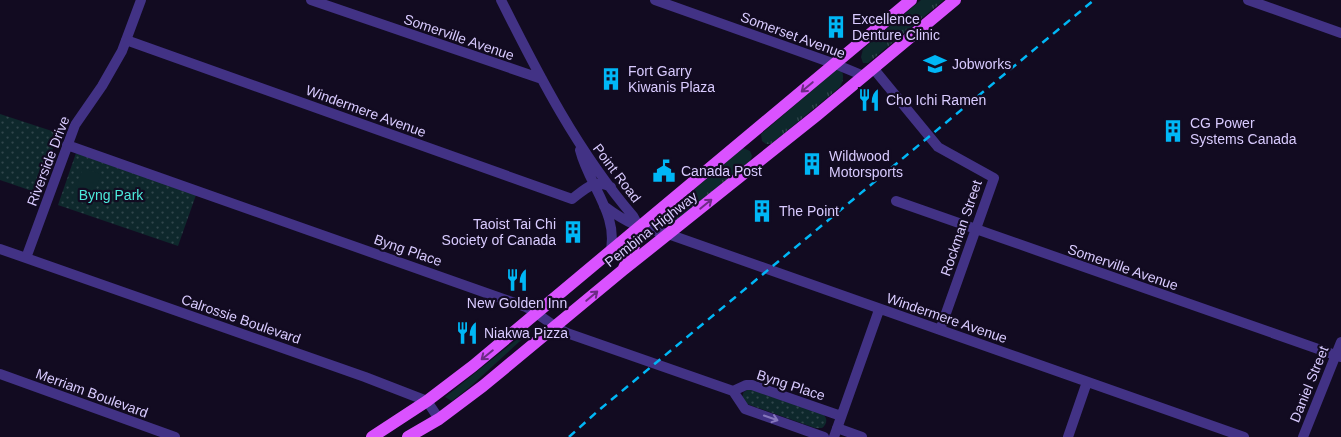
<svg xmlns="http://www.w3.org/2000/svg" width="1341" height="437" font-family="Helvetica,sans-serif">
<defs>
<pattern id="grass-tufts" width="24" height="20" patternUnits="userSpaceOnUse" patternTransform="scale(1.25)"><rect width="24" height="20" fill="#0e282c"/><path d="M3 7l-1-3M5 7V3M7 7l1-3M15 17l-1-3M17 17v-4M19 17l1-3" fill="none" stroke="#30464c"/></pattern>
<pattern id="park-dots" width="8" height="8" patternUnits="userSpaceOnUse" patternTransform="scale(1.25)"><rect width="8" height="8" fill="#0e282c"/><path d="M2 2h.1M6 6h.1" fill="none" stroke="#30464c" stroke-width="1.8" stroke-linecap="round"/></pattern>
</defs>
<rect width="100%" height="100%" fill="#120b21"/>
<path fill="url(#grass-tufts)" d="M921 0H944L868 63H863L861 57 863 49Z
M836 70 842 71C844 77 843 81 840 87L771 144H766L762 141 761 134Z
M743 148 750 151 752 156 750 161 675 222 666 223 658 222V220Z
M530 329 531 331 471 386 452 401 445 397Z"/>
<path fill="url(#park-dots)" d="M0 114 58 133 38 193 0 180Z
M76 153 196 195 178 246 58 205Z
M749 389 823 414C828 419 827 424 822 428H815L747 404 742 397 744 392Z"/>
<path fill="#0e282c" d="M83 168 101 174 90 205 72 199Z"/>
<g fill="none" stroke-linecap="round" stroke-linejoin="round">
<path stroke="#423285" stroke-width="10" d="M311 0 542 79
M501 0C539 76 578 152 633 216L639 227
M655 0 835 64 864 76
M1248 0 1341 33
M126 40 572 199C585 189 595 178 611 187
M873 68 938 147 994 178 940 330
M67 145 526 307C541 315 552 326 567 333L733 391 745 409 824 437
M580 150C589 186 620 215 610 254
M896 201 1341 357
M604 206C628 224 640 228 668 234L1244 437
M0 249 26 258 75 125 102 86 122 51 141 0
M26 258 365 377 427 401 439 419
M0 374 175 437
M733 391 746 385H752L841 416
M837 428 862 437
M834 437 879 310
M1068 437 1087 382
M1303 437 1341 342"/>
<path stroke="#da52ff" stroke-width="12" d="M624 268 634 246 639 228
M372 437 427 401 473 366 911 0
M408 437 439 419 483 386 623 270 817 115 955 0"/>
<path stroke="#00b7f6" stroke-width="2.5" stroke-dasharray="8 6" stroke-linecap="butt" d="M569 437 599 410 1094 0"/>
</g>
<defs><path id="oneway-shaft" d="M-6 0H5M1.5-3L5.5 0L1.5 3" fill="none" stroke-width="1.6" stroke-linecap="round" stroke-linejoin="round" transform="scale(1.25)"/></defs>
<g stroke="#6c2b85">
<use href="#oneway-shaft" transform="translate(807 87) rotate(140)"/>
<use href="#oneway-shaft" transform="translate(706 204) rotate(-39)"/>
<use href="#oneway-shaft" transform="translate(592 296) rotate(-40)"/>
<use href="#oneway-shaft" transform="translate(487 355) rotate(141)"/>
</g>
<use stroke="#8677bc" href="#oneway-shaft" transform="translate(771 418) rotate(19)"/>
<defs>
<symbol id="building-bare" viewBox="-9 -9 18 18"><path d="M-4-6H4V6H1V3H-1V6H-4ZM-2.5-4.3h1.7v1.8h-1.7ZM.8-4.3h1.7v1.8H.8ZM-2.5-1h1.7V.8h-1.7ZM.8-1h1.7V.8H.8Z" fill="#00b7f6" stroke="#120b21" stroke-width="2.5" paint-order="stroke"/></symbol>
<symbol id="school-bare" viewBox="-9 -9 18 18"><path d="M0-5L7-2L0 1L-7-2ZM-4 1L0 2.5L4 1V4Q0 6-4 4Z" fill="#00b7f6" stroke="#120b21" stroke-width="2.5" paint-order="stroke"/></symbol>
<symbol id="restaurant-bare" viewBox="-9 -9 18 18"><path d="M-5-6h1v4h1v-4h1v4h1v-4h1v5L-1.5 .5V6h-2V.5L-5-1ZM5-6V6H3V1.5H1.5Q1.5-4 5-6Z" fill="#00b7f6" stroke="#120b21" stroke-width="2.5" paint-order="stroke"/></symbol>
<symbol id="civic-bare" viewBox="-9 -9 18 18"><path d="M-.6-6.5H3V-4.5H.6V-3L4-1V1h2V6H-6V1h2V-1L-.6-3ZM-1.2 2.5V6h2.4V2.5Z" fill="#00b7f6" stroke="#120b21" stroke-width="2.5" paint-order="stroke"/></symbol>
</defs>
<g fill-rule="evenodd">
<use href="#building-bare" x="820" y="11" width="32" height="32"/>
<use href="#school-bare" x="919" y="48" width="32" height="32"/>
<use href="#building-bare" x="595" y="63" width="32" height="32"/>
<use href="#restaurant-bare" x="853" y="84" width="32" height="32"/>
<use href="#building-bare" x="1157" y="115" width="32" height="32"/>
<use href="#building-bare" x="796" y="148" width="32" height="32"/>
<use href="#civic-bare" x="648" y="155" width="32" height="32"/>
<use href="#building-bare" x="746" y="195" width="32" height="32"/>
<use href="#building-bare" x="557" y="216" width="32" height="32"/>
<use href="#restaurant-bare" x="501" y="264" width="32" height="32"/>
<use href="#restaurant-bare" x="451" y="317" width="32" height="32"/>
</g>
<g text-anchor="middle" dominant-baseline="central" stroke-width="4.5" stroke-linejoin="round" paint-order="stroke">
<g font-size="14" fill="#d9cbff" stroke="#120b21" text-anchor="start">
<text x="852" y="19">Excellence<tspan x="852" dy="16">Denture Clinic</tspan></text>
<text x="952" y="64">Jobworks</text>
<text x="628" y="71">Fort Garry<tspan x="628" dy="16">Kiwanis Plaza</tspan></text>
<text x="886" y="100">Cho Ichi Ramen</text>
<text x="1190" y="123">CG Power<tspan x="1190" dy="16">Systems Canada</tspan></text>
<text x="829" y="156">Wildwood<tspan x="829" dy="16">Motorsports</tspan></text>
<text x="681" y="171">Canada Post</text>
<text x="779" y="211">The Point</text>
<text x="556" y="224" text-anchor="end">Taoist Tai Chi<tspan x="556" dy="16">Society of Canada</tspan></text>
<text x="517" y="303" text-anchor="middle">New Golden Inn</text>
<text x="484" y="333">Niakwa Pizza</text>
</g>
<g font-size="14" fill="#d9cbff" stroke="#120b21">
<text transform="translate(793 35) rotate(20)">Somerset Avenue</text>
<text transform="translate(459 37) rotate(19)">Somerville Avenue</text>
<text transform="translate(366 111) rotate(20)">Windermere Avenue</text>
<text transform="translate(48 161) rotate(-69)">Riverside Drive</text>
<text transform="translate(617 173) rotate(53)">Point Road</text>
<text transform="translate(961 228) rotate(-71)">Rockman Street</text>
<text transform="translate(651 229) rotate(-38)">Pembina Highway</text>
<text transform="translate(408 250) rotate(19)">Byng Place</text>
<text transform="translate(1123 267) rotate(19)">Somerville Avenue</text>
<text transform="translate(947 318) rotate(19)">Windermere Avenue</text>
<text transform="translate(241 319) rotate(19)">Calrossie Boulevard</text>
<text transform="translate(1309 384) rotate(-68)">Daniel Street</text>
<text transform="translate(791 385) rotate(18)">Byng Place</text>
<text transform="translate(92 393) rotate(20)">Merriam Boulevard</text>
</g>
<g font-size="14" fill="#4de9db" stroke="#120b21">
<text x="111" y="195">Byng Park</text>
</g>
</g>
</svg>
